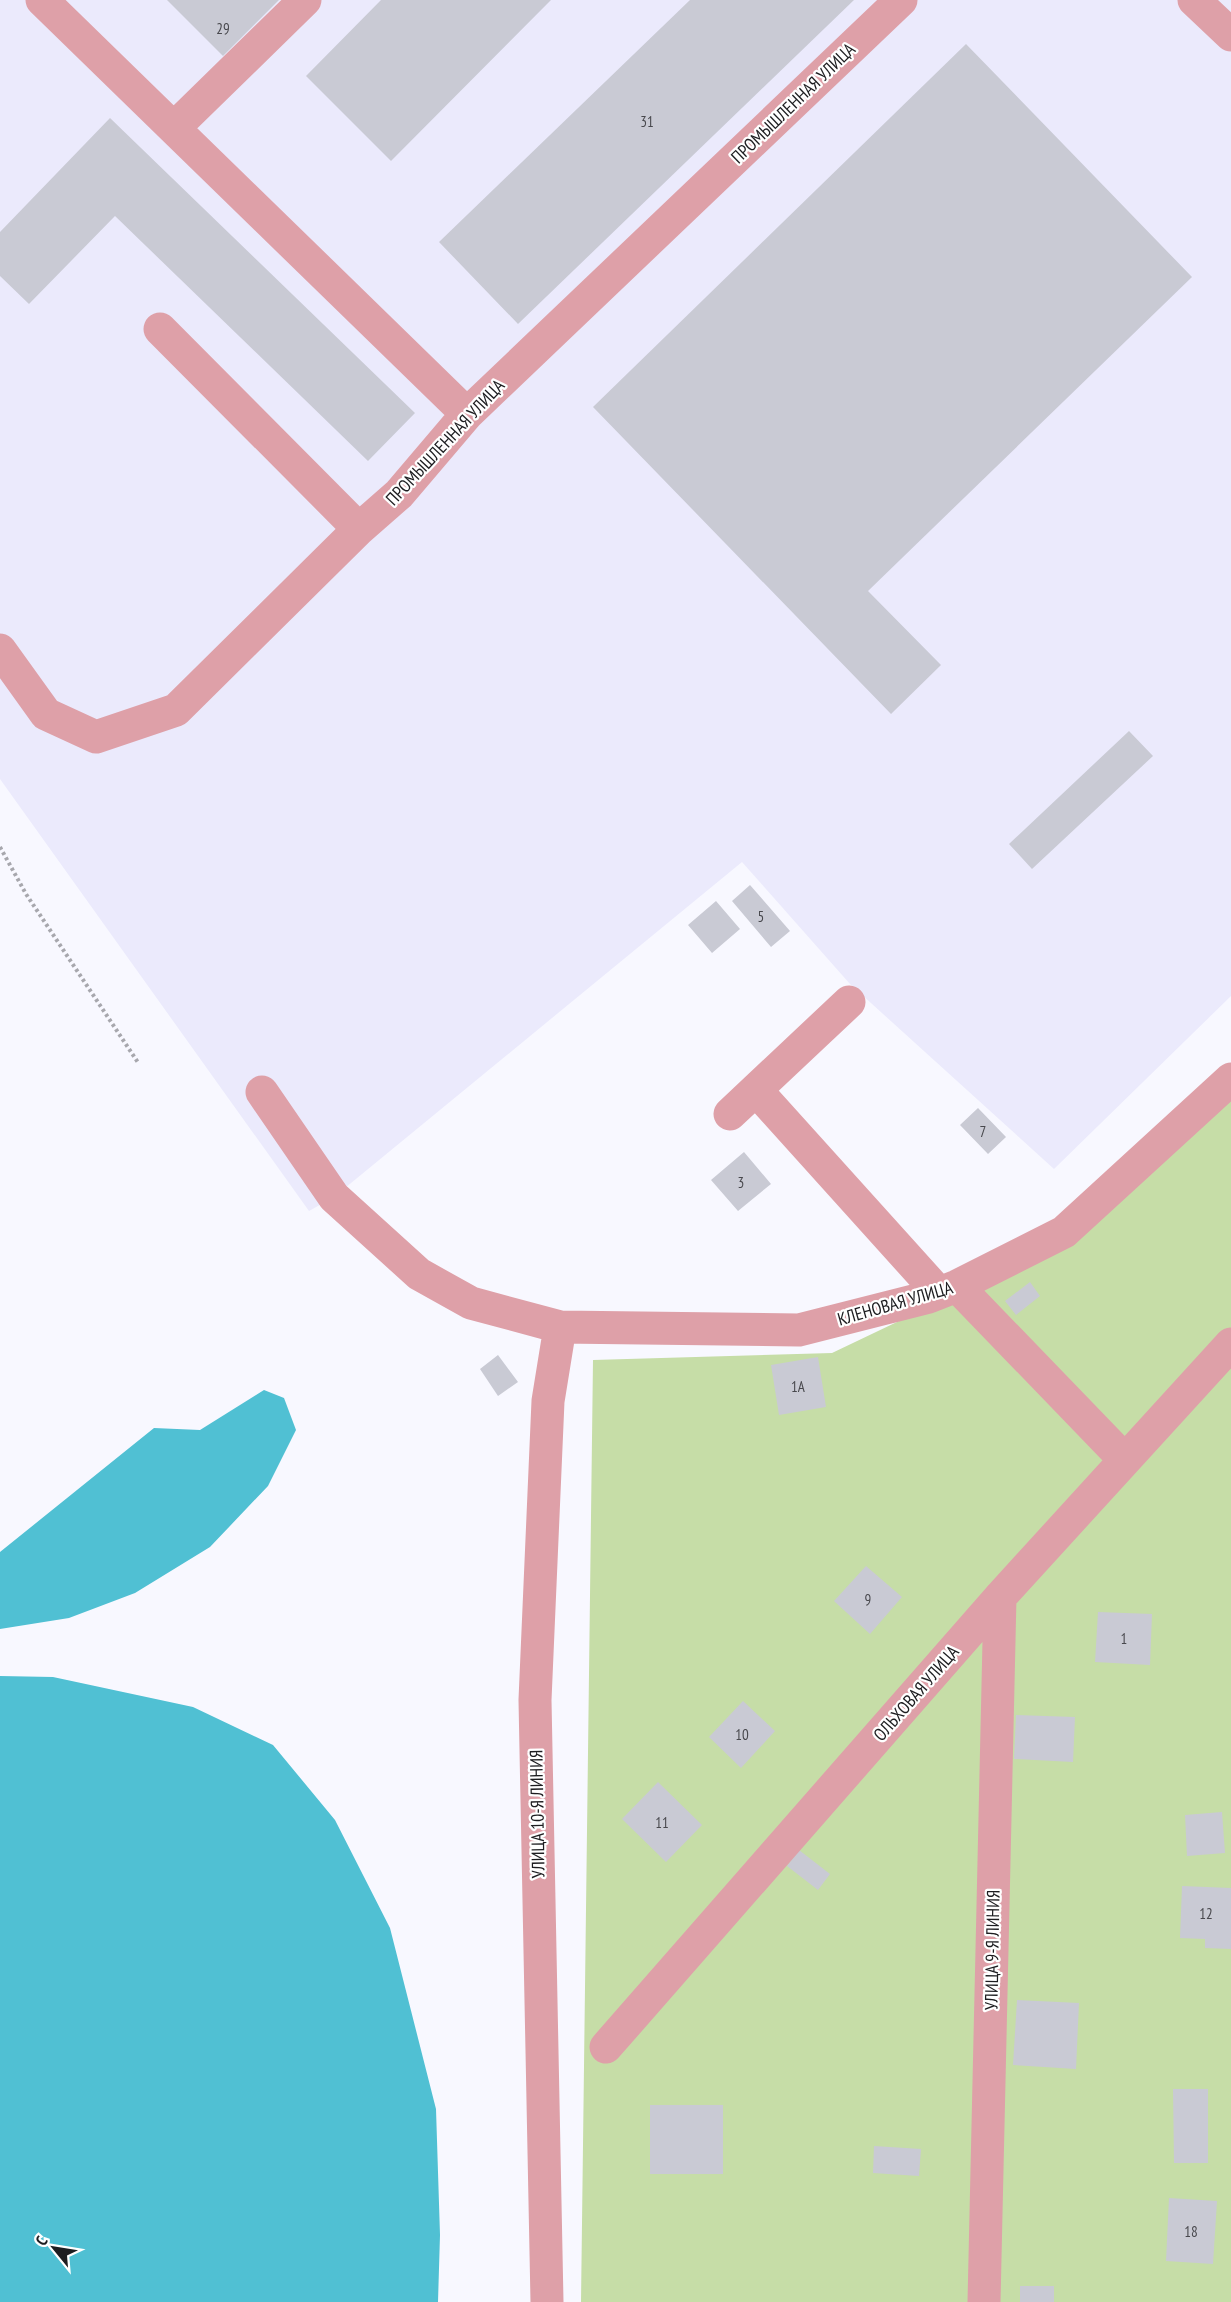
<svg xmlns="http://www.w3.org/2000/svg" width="1231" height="2302" font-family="'PT Sans Narrow',sans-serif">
<rect width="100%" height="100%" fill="#f8f8ff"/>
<path fill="#ebeafc" d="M0 0H1231V996L1054 1169 850 984 742 862 334 1197 309 1211 0 779Z"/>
<path fill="#c6dda7" d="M1231 1080V2302H581L593 1360 832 1353 1031 1258Z"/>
<path fill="#50c0d3" d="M264 1390 284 1398 296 1430 268 1486 210 1547 135 1593 69 1618 0 1629V1552L154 1428 200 1430Z
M0 1676 53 1677 193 1707 273 1745 335 1820 390 1928 436 2109 440 2235 438 2302H0Z"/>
<path fill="#c9cad4" d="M167 0H279L223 56Z
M381 0H551L391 161 306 76Z
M690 0H854L518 324 439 242Z
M966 44 1192 277 868 591 941 665 891 714 593 407Z
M110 118 415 413 368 461 115 216 29 304 0 276V232Z
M1129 731 1153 756 1032 869 1009 844Z
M750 885 790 931 771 947 732 901Z
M716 901 740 929 712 953 688 925Z
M978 1108 1006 1137 988 1154 960 1125Z
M744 1152 771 1184 738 1211 711 1180Z
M1030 1282 1040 1296 1016 1315 1005 1301Z
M498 1355 518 1382 498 1396 480 1369Z
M818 1357 826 1407 779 1415 771 1365Z
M866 1566 902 1597 870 1634 834 1601Z
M1098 1612 1152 1614 1150 1665 1095 1662Z
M743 1701 775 1731 741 1768 709 1737Z
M1016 1715 1075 1717 1073 1762 1014 1759Z
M658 1782 702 1825 666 1862 622 1819Z
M1222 1812 1225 1853 1187 1856 1185 1815Z
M799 1850 830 1874 818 1890 787 1866Z
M1182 1886 1231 1888V1949L1205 1948V1939L1180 1938Z
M1017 2000 1079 2003 1076 2069 1013 2065Z
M1173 2089H1208V2163H1174Z
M650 2105H723V2174H650Z
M874 2146 921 2149 919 2176 873 2173Z
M1169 2198 1217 2201 1213 2264 1166 2261Z
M1020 2286H1054V2302H1020Z"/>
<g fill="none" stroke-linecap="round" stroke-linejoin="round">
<path stroke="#a7a7ad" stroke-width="4" stroke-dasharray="3 3" stroke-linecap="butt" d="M0 847 26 894 139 1064"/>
<path stroke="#dea0a8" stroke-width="33" d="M42 0 467 414
M1194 0 1231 35
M174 128 305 0
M160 329 359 529
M0 650 46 714 96 737 176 710 359 529 399 494 467 414 901 0
M756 1090 939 1293
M262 1092 334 1197 419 1274 471 1303 560 1327 799 1330 929 1297 957 1286 1064 1232 1231 1079
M730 1114 849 1002
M957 1286 1125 1460
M606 2047 1000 1597 1231 1344
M547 2302 535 1700 548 1401 560 1327
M984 2302 1000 1597"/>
</g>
<g text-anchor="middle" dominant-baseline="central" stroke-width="4.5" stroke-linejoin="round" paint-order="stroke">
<g font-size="15" fill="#48484d">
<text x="223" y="28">29</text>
<text x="647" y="121">31</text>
<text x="761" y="916">5</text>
<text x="983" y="1131">7</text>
<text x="741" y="1182">3</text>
<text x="798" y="1386">1А</text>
<text x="868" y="1599">9</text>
<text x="1124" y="1638">1</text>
<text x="742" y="1734">10</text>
<text x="662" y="1822">11</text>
<text x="1206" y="1913">12</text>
<text x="1191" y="2231">18</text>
</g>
<g font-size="18" fill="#1d1d20" stroke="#fff">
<text transform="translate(793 103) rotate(-44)">ПРОМЫШЛЕННАЯ УЛИЦА</text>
<text transform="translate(445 442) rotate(-47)">ПРОМЫШЛЕННАЯ УЛИЦА</text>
<text transform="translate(895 1303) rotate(-16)">КЛЕНОВАЯ УЛИЦА</text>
<text transform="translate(916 1693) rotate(-49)">ОЛЬХОВАЯ УЛИЦА</text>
<text transform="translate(537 1814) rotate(-91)">УЛИЦА 10-Я ЛИНИЯ</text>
<text transform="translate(992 1950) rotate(-89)">УЛИЦА 9-Я ЛИНИЯ</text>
</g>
</g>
<g transform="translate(54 2248) rotate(300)" stroke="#ffffff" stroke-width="4.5" paint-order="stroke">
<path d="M0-4.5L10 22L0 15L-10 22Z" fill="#1d1d20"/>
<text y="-9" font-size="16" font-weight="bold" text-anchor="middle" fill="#1d1d20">С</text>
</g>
</svg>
